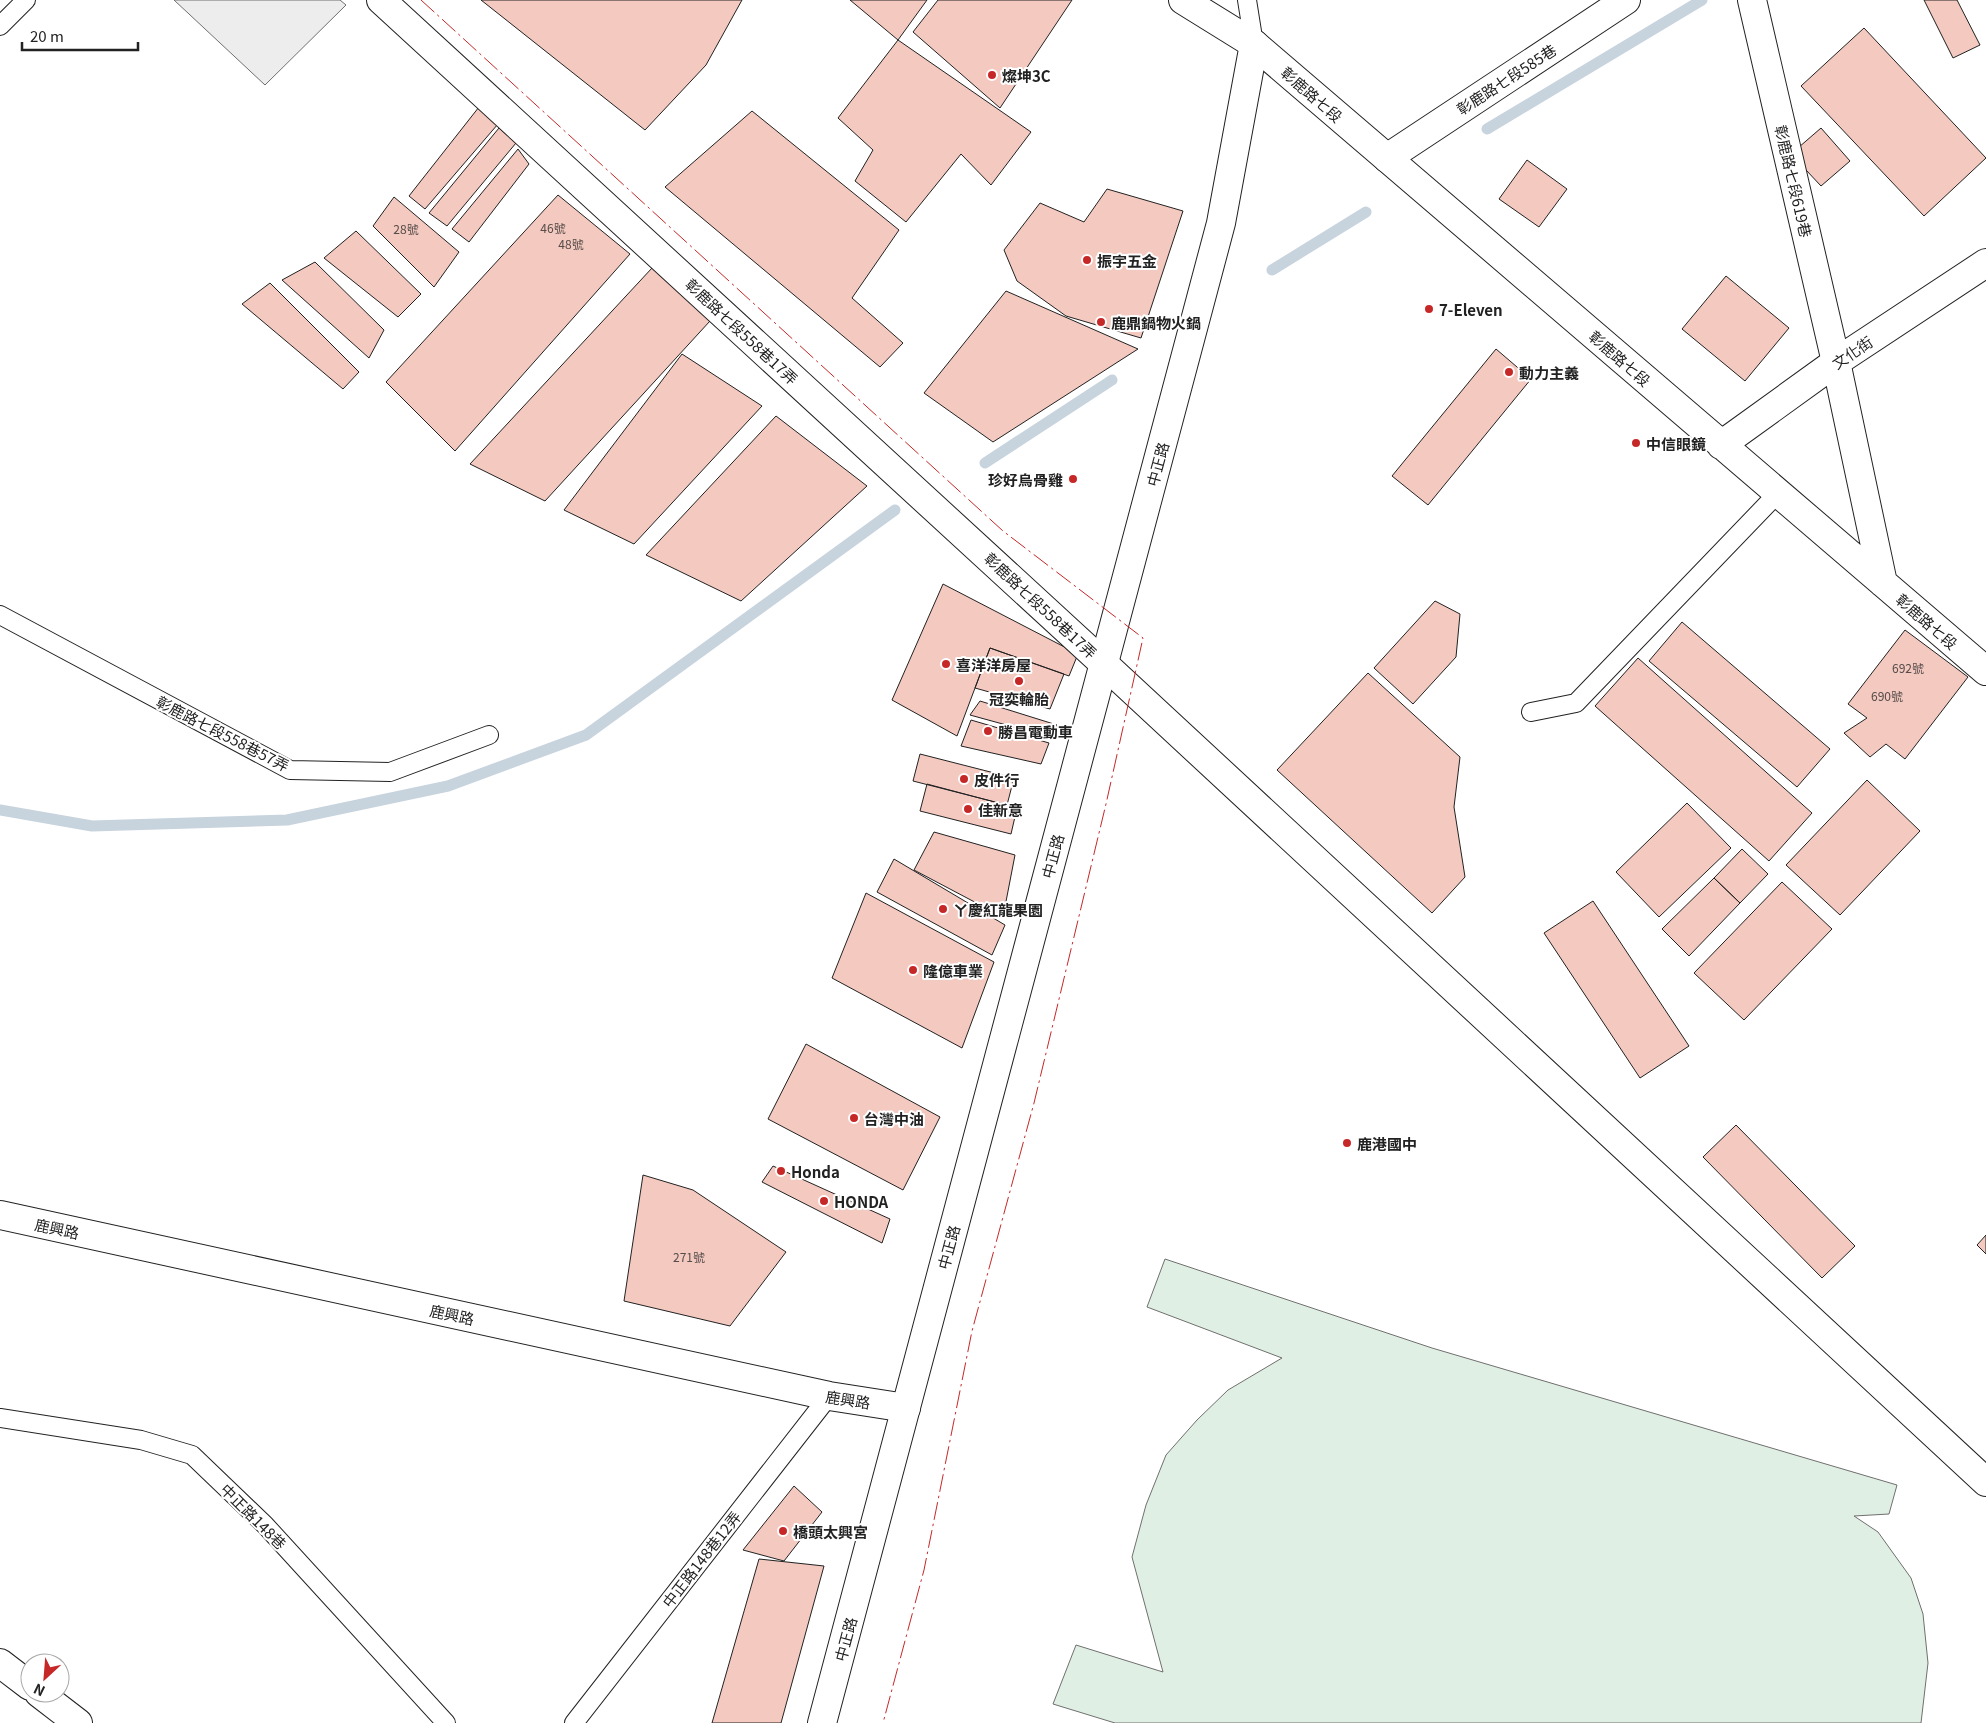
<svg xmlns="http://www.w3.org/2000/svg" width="1986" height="1723" font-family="Georgia,'Noto Sans TC',serif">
<rect width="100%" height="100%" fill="#fff"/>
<path fill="#e0efe3" stroke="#6f6f6f" d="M1165 1259 1432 1348 1897 1485 1889 1514 1854 1516 1878 1532 1911 1578 1923 1614 1928 1663 1921 1723H1115L1053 1704 1076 1645 1163 1672 1132 1557 1146 1505 1166 1455 1197 1420 1228 1390 1282 1358 1147 1307Z"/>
<path fill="#ededed" stroke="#6f6f6f" d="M174 0H340L346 5 265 85Z"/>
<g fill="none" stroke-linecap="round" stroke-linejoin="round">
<path stroke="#c7d3dd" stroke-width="11" d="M1487 129 1702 0
M1272 270 1366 212
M985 463 1112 380
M0 810 92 826 287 820 448 786 586 735 895 510"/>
</g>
<path fill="#f3c9c0" stroke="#222" d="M481 0H742L706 65 645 130Z
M850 0H927L898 40Z
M938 0H1072L1000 108 913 32Z
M1924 0H1957L1980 45 1953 58Z
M1864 28 1986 158 1924 216 1801 86Z
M898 40 1031 132 991 185 961 154 906 222 855 181 873 150 838 118Z
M479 107 498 124 425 209 409 196Z
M752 111 899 230 852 298 903 343 880 367 665 187Z
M499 128 516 143 447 226 429 213Z
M1821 128 1850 161 1821 186 1791 154Z
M518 149 529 164 469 242 452 229Z
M1527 160 1567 189 1539 227 1499 199Z
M1107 189 1183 211 1141 338 1066 316 1017 281 1004 250 1040 203 1084 222Z
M558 195 630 254 455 451 386 382Z
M394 197 459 252 434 287 373 226Z
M356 231 421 294 398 317 324 258Z
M315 262 384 330 369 358 282 280Z
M652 268 710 321 545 501 470 464Z
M1726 276 1789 328 1745 381 1682 329Z
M270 283 359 372 343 389 242 304Z
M1006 291 1138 349 993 442 924 393Z
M1496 349 1531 379 1428 505 1392 476Z
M682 354 762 406 634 544 564 510Z
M776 416 867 486 741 601 646 555Z
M943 584 1078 654 1069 676 990 648 957 736 892 700Z
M1435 601 1460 614 1456 657 1413 704 1374 668Z
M1682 622 1830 749 1797 787 1649 661Z
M1905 630 1968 677 1905 759 1886 744 1870 757 1844 733 1867 718 1848 704Z
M990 648 1064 674 1050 709 975 688Z
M1638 658 1812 813 1769 861 1595 706Z
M1368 673 1460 757 1454 807 1465 877 1432 913 1277 770Z
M980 701 1057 725 1050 737 970 715Z
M971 720 1049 743 1041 764 961 746Z
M920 754 1014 778 1007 805 913 781Z
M1867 780 1920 831 1840 915 1786 865Z
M927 784 1017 808 1011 834 920 811Z
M1687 803 1731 848 1659 917 1616 872Z
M934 832 1015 855 1003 917 914 870Z
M1742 849 1768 874 1740 903 1714 878Z
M894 859 1005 925 992 955 877 892Z
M1714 878 1740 903 1689 956 1662 929Z
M1782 882 1832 929 1744 1020 1694 973Z
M866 893 994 962 962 1048 832 978Z
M1593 901 1689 1046 1640 1078 1544 933Z
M806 1044 940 1117 903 1190 768 1119Z
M1736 1125 1855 1246 1822 1278 1703 1157Z
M773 1166 890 1219 882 1243 762 1182Z
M643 1175 693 1190 786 1252 730 1326 624 1301Z
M1986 1235V1254L1977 1245Z
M794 1486 822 1512 784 1561 743 1550Z
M759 1559 824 1566 781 1723H712Z"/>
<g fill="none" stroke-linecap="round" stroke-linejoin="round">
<defs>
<path id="service" d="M1247 0 1254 44
M0 26 26 0
M0 615 290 770 390 772 489 735
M1531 712 1576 703 1778 493
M0 1418 141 1440 192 1455 265 1525 446 1723
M574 1723 829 1396"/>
<path id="minor" d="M381 0 1103 663 1986 1482
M1387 158 1626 0
M1836 362 1986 263
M0 1663 30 1686
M39 1693 78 1723"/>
<path id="tertiary" d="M1752 0 1836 362 1883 583
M1254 44 1986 671
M1721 445 1836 362
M0 1215 829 1396 906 1408"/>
<path id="secondary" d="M1183 0 1254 44
M822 1723 1221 223 1254 44"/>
</defs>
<use href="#service" stroke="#222" stroke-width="20"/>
<use href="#minor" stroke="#222" stroke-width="30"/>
<use href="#tertiary" stroke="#222" stroke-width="30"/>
<use href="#secondary" stroke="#222" stroke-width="30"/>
<use href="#service" stroke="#fff" stroke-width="18"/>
<use href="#minor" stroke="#fff" stroke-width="28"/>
<use href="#tertiary" stroke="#fff" stroke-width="28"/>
<use href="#secondary" stroke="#fff" stroke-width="28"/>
<path stroke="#c62828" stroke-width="1" stroke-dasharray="18 4 2.5 4" stroke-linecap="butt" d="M421 0 1003 531 1143 638 1106 804 1034 1103 972 1331 924 1570 883 1723"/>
</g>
<g fill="#c62828" stroke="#fff" stroke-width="2">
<circle cx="992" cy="75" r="5"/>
<circle cx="1087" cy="260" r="5"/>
<circle cx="1429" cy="309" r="5"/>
<circle cx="1101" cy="322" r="5"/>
<circle cx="1509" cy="372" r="5"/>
<circle cx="1636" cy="443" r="5"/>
<circle cx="1073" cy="479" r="5"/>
<circle cx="946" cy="664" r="5"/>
<circle cx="1019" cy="681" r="5"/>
<circle cx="988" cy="731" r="5"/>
<circle cx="964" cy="779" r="5"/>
<circle cx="968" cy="809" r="5"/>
<circle cx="943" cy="909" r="5"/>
<circle cx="913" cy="970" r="5"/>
<circle cx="854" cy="1118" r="5"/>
<circle cx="1347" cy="1143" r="5"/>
<circle cx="781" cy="1171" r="5"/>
<circle cx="824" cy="1201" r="5"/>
<circle cx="783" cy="1531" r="5"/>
</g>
<g text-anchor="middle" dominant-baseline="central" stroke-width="4" stroke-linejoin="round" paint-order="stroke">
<g font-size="12" fill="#564c4a">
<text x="553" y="227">46號</text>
<text x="406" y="228">28號</text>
<text x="571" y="243">48號</text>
<text x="1908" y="667">692號</text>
<text x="1887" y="695">690號</text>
<text x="689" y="1256">271號</text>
</g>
<g font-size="15" font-weight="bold" fill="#222" stroke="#fff" text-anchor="start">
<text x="1002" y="75">燦坤3C</text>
<text x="1097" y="260">振宇五金</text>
<text x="1439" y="309">7-Eleven</text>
<text x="1111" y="322">鹿鼎鍋物火鍋</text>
<text x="1519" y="372">動力主義</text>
<text x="1646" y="443">中信眼鏡</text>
<text x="1063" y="479" text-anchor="end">珍好烏骨雞</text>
<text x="956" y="664">喜洋洋房屋</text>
<text x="1019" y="698" text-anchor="middle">冠奕輪胎</text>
<text x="998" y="731">勝昌電動車</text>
<text x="974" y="779">皮件行</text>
<text x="978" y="809">佳新意</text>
<text x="953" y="909">ㄚ慶紅龍果園</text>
<text x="923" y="970">隆億車業</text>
<text x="864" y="1118">台灣中油</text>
<text x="1357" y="1143">鹿港國中</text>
<text x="791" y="1171">Honda</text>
<text x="834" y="1201">HONDA</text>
<text x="793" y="1531">橋頭太興宮</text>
</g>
<g font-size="15" fill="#222" stroke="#fff">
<text transform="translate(1506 79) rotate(-33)">彰鹿路七段585巷</text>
<text transform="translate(1312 94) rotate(41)">彰鹿路七段</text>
<text transform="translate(1794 181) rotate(77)">彰鹿路七段619巷</text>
<text transform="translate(742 331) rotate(43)">彰鹿路七段558巷17弄</text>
<text transform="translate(1852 352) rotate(-34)">文化街</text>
<text transform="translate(1620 358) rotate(41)">彰鹿路七段</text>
<text transform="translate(1157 464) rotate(-75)">中正路</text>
<text transform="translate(1041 605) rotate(43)">彰鹿路七段558巷17弄</text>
<text transform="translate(1927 621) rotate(41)">彰鹿路七段</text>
<text transform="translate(223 733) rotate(27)">彰鹿路七段558巷57弄</text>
<text transform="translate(1052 856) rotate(-75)">中正路</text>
<text transform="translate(57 1228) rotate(12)">鹿興路</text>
<text transform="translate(948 1247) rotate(-75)">中正路</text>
<text transform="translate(452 1314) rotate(12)">鹿興路</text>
<text transform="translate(848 1399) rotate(9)">鹿興路</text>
<text transform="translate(254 1516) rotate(45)">中正路148巷</text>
<text transform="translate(701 1559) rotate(-52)">中正路148巷12弄</text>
<text transform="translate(845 1639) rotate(-75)">中正路</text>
</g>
</g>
<g transform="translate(45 1678) rotate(206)"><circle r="24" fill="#ffffff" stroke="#a7a7a7"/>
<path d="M0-4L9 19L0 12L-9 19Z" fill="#c62828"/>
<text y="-8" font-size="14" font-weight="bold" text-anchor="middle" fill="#222222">N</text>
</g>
<path d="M22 42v8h116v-8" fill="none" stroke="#222222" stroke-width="2.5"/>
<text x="30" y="42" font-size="15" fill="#222222" stroke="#ffffff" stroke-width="4" paint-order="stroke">20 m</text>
</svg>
